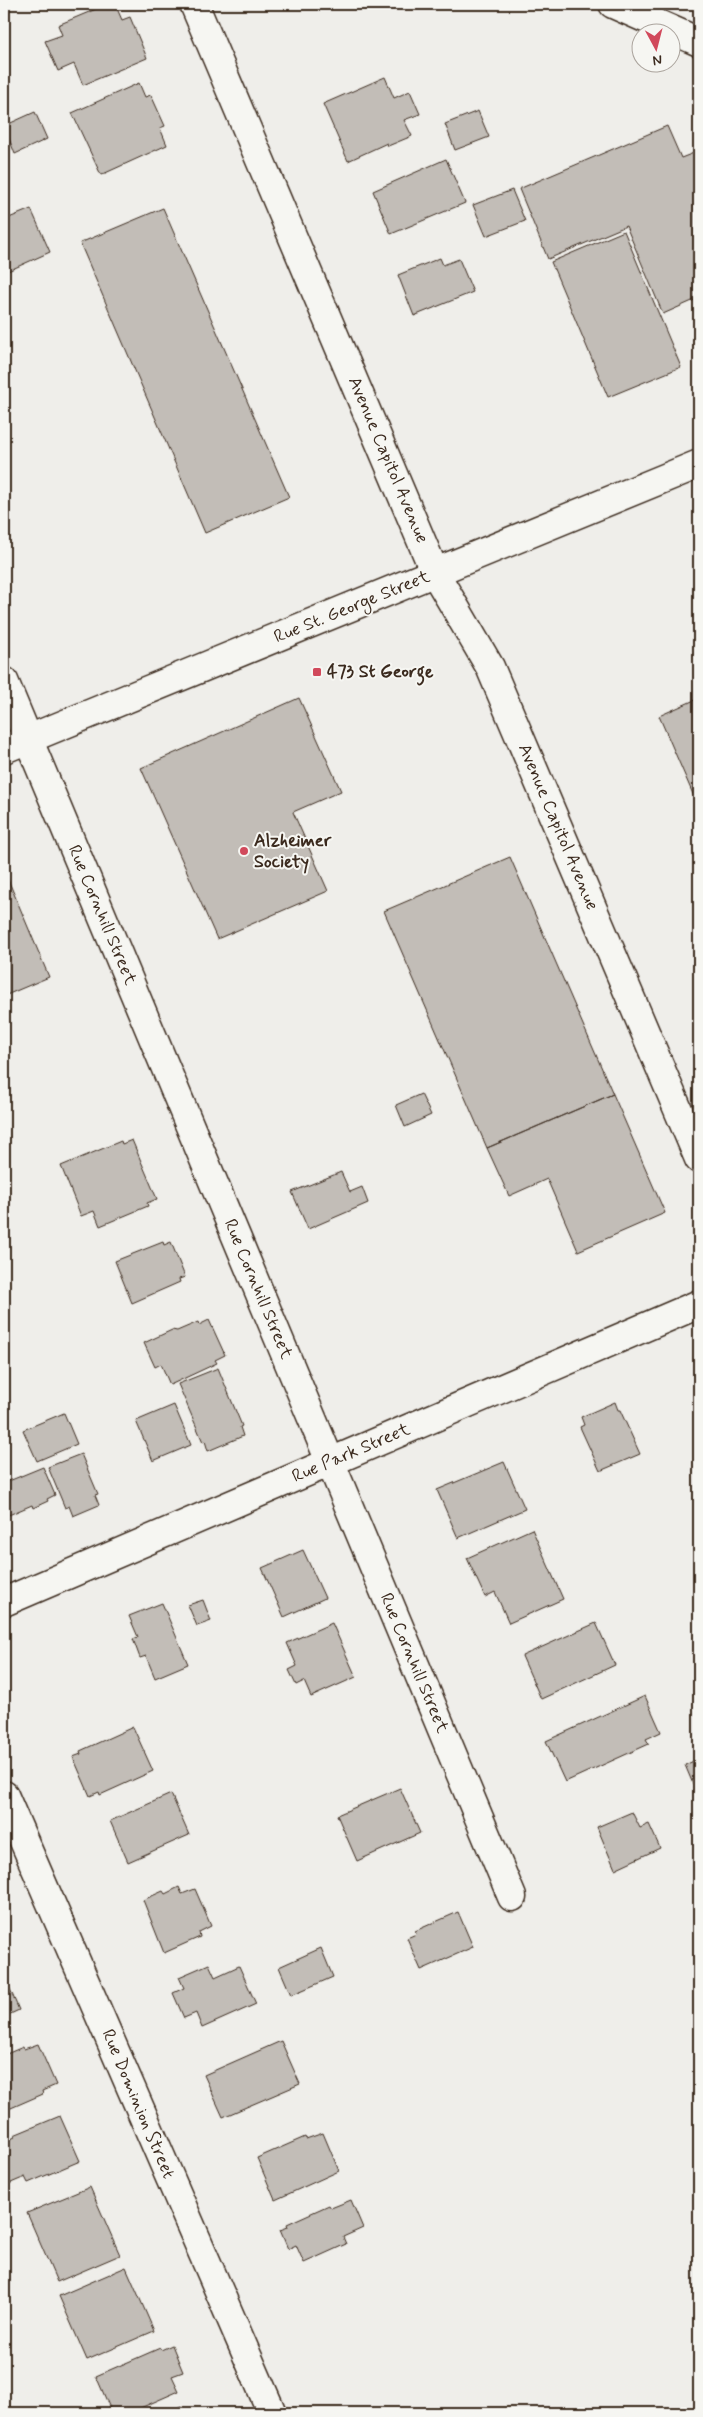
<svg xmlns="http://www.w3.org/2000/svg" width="703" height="2417" font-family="Mynerve,sans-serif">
<rect width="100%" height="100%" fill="#efeeea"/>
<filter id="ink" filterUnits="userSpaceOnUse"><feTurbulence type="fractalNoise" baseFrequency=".02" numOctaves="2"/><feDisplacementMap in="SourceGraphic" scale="10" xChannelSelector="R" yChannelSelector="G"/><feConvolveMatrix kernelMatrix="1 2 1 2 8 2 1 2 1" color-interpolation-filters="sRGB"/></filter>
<g filter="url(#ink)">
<path fill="#c2bdb7" stroke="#3b2a1e" d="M108 4H115L122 20 130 17 147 58 83 85 74 64 58 71 45 41 62 35 58 25Z
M385 77 394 98 410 91 420 114 404 120 412 136 388 146 387 143 348 161 323 104Z
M139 83 145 97 151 95 165 126 160 128 167 145 101 175 72 113Z
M478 111 489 137 455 150 445 124Z
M35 112 47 139 15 154 4 126Z
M667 126 681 158 699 151V298L663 314 626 226 548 259 519 189Z
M446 159 465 203 391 234 373 191Z
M512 190 525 221 486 236 473 205Z
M163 208 289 497 205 533 80 243Z
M31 209 50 252 8 271 4 262V220Z
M624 231 681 367 608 397 551 262Z
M440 258 443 265 459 259 473 292 414 316 398 275Z
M299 698 341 791 293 812 328 891 217 939 141 768Z
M699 698V808L659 716Z
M510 857 613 1094 487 1148 384 911Z
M4 870 49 977 4 996Z
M421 1094 431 1115 405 1127 396 1105Z
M613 1094 665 1213 578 1251 547 1179 509 1196 487 1148Z
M132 1140 157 1199 147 1203 148 1206 100 1226 94 1211 81 1216 61 1166 121 1141 122 1144Z
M341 1172 350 1192 362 1187 368 1203 308 1229 292 1192Z
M163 1242 164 1245 171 1242 185 1277 179 1279 180 1282 132 1303 115 1261Z
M209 1320 225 1355 215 1360 217 1363 170 1385 161 1364 155 1367 144 1343 172 1330 177 1331 198 1322 199 1325Z
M218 1368 242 1426 240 1427 243 1436 208 1451 205 1441 203 1442 178 1384Z
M615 1402 618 1410H620L640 1454 600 1471 580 1427 584 1425 581 1417Z
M174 1405 191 1445 153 1461 136 1421Z
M64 1413 77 1444 37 1461 23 1430Z
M81 1454 98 1494 95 1495 99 1505 73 1516 69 1506 65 1508 48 1467Z
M504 1462 525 1509 458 1538 437 1490Z
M43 1467 55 1495 47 1499 48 1501 33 1508 32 1505 4 1517V1483Z
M532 1529 563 1599 509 1623 495 1592 485 1597 467 1558Z
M303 1550 325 1598 284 1617 262 1568Z
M203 1600 211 1621 197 1626 188 1605Z
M162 1603 188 1664 155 1678 146 1656 140 1658 133 1639 138 1637 129 1616Z
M332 1623 356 1677 311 1697 304 1681 296 1685 289 1670 297 1666 287 1643Z
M596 1623 615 1665 541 1699 522 1656Z
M645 1696 661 1732 646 1739 649 1744 565 1782 546 1741Z
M133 1727 153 1771 100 1795 99 1792 90 1796 73 1757 81 1754 80 1751Z
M698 1759 699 1781 693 1784 685 1765Z
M400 1788 420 1833 357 1861 337 1815Z
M171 1794 189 1835 128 1862 110 1821Z
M632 1812 640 1828 649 1824 660 1848 615 1869 597 1827Z
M179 1887 182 1894 195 1889 211 1926 199 1932 200 1937 164 1953 143 1900 163 1891 165 1894Z
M458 1912 473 1947 421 1970 407 1938 416 1934 415 1931Z
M321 1948 333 1977 291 1995 279 1967Z
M209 1964 215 1977 239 1966 256 2004 202 2028 196 2013 184 2018 173 1993 184 1988 179 1977Z
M4 1975 19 2010 4 2017Z
M281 2041 300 2084 223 2117 204 2075Z
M38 2044 56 2085 42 2091 43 2094 4 2111V2055L23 2047 24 2049Z
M60 2116 80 2161 28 2183 25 2177 4 2186V2142L15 2137 14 2135Z
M323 2133 339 2171 275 2200 257 2158 305 2137 306 2139Z
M90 2187 120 2255 57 2282 27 2213Z
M351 2200 363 2228 343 2237 346 2244 304 2263 296 2245 288 2249 280 2230 288 2227 287 2224 329 2205 331 2208Z
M126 2267 154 2331 87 2360 59 2296Z
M172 2345 183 2372 172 2376 179 2391 129 2413H112L96 2376 160 2348 161 2350Z
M182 2406 186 2413H166Z"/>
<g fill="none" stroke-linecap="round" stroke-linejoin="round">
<defs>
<path id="minor" d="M194 4 435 573 490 667 699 1159
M4 681 512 1897
M4 1602 699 1304
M4 1795 272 2413"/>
<path id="secondary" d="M613 4 699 42
M4 749 699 464"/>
</defs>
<use href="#minor" stroke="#3b2a1e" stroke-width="31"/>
<use href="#secondary" stroke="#3b2a1e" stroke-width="31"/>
<use href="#minor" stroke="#f6f6f2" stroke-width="28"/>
<use href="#secondary" stroke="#f6f6f2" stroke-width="28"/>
</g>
</g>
<g fill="#d1495b" stroke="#f6f6f2" stroke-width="2">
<rect x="312" y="667" width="10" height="10" rx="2.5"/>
<circle cx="244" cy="851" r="5"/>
</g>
<g text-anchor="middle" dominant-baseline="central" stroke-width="4" stroke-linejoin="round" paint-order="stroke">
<g font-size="18" fill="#3b2a1e" stroke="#f6f6f2">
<text transform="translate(388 460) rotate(67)">Avenue Capitol Avenue</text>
<text transform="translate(352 607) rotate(-22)">Rue St. George Street</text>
<text transform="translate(558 827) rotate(67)">Avenue Capitol Avenue</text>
<text transform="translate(102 915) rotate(67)">Rue Cornhill Street</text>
<text transform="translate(258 1289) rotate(67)">Rue Cornhill Street</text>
<text transform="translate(351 1453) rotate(-23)">Rue Park Street</text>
<text transform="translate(414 1663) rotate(67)">Rue Cornhill Street</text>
<text transform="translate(138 2104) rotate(67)">Rue Dominion Street</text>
</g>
<g font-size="18" font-weight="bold" fill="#3b2a1e" stroke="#f6f6f2" text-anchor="start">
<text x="327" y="672">473 St George</text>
<text x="254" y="841">Alzheimer<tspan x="254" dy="21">Society</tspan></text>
</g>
</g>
<rect width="703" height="2417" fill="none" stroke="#f6f6f2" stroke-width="20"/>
<rect x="10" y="10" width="683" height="2397" fill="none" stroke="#3b2a1e" stroke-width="2" filter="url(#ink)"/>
<g transform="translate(656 48) rotate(173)"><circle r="24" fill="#f6f6f2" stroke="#aba49d"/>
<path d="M0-4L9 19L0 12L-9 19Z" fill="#d1495b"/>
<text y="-8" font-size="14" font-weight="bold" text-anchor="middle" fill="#3b2a1e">N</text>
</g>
</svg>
